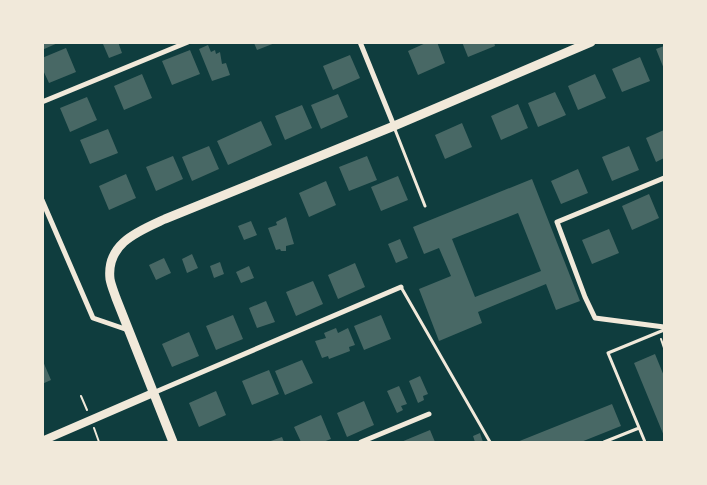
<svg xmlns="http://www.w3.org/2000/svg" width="707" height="485" font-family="'DM Sans',sans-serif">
<rect width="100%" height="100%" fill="#0f3d3e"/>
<path fill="#486865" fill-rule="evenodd" d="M42 42H60L42 50Z
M107 42H118L122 53 109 58 103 44Z
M256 42H275V43L257 50 254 43Z
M428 42H437L445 63 418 75 408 51Z
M462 42H494L495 46 468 57Z
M208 45 211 52 215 50 216 54 220 52 222 64 226 63 230 75 212 81 199 49Z
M664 46V69L656 49Z
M66 48 76 72 49 83 42 68V58Z
M190 50 200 74 172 85 162 61Z
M350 55 360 78 333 90 323 66Z
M640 57 650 81 622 92 612 69Z
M142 74 152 98 124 110 114 86Z
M595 74 606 98 578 110 568 86Z
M555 92 566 115 538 127 528 103Z
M338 94 348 117 321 129 311 105Z
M87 97 97 120 70 132 60 108Z
M518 104 528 128 501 140 491 116Z
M302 105 312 128 285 140 275 116Z
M261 121 272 145 228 165 217 141Z
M462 123 472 147 445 159 435 135Z
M108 129 118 153 90 164 80 140Z
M664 130V158L656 162 646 138Z
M209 146 219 169 192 181 182 157Z
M629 146 639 170 612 181 602 157Z
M173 156 183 179 156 191 146 167Z
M367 156 377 180 349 191 339 167Z
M578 169 588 193 561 204 551 181Z
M126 174 136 198 109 210 99 186Z
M398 176 408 200 381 211 371 187Z
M532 179 580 301 556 310 546 284 478 312 482 323 439 341 419 289 451 276 439 248 424 254 413 227ZM518 213 541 271 475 297 452 239Z
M326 181 336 205 309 217 299 193Z
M649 194 659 218 632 230 622 206Z
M286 217 294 244 286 246V251H281L280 249 276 250 268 228 277 225 276 222Z
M251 221 257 235 244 240 238 226Z
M609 229 619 253 592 264 582 240Z
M400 239 408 258 396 263 388 244Z
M192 254 198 268 187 273 182 259Z
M164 258 171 273 156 280 149 265Z
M220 262 224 274 214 278 210 266Z
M355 263 365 287 338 299 328 275Z
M249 266 254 278 241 283 236 272Z
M313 281 323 304 296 316 286 292Z
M266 301 275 322 257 328 249 308Z
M233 315 243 339 216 350 206 326Z
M381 315 391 339 364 350 354 326Z
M336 328 338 333 348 328 355 345 349 347 350 351 329 359 328 356 322 358 315 341 326 338 324 333Z
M189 332 199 356 172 367 162 344Z
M655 354 664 376V436L634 363Z
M42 359 51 380 42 384Z
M302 360 313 383 285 395 275 371Z
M269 370 279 394 252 405 242 381Z
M420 376 428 394 423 396 424 400 418 403 409 381Z
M399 386 407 404 401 406 403 410 397 413 387 391Z
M216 391 226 415 199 427 189 403Z
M364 401 374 425 347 437 337 413Z
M612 404 621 426 581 442H517Z
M321 415 331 439 323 442H301L294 427Z
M430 430 435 442H401Z
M480 433 483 442H475L473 436Z
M282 437 284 442H268Z"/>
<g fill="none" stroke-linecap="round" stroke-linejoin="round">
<path stroke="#f1e9da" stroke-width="2" d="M661 339 664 348
M81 396 87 410
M94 428 99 442"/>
<path stroke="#f1e9da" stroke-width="3" d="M394 127 425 206
M401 287 490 442
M604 442 639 428
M645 442 608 353 664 330"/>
<path stroke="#f1e9da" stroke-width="5" d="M360 42 394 126
M42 102 188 42
M664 178 557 222 585 297 595 318 664 327
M42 200 93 318 128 330
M153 393 401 287
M361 442 429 414"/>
<path stroke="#f1e9da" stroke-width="8" d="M42 441 153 393"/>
<path stroke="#f1e9da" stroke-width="9" d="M173 442 116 298C114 292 111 285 110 279 106 243 139 231 165 219L394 126 591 42"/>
</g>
<rect width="707" height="485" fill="none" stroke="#f1e9da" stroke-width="88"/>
</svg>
